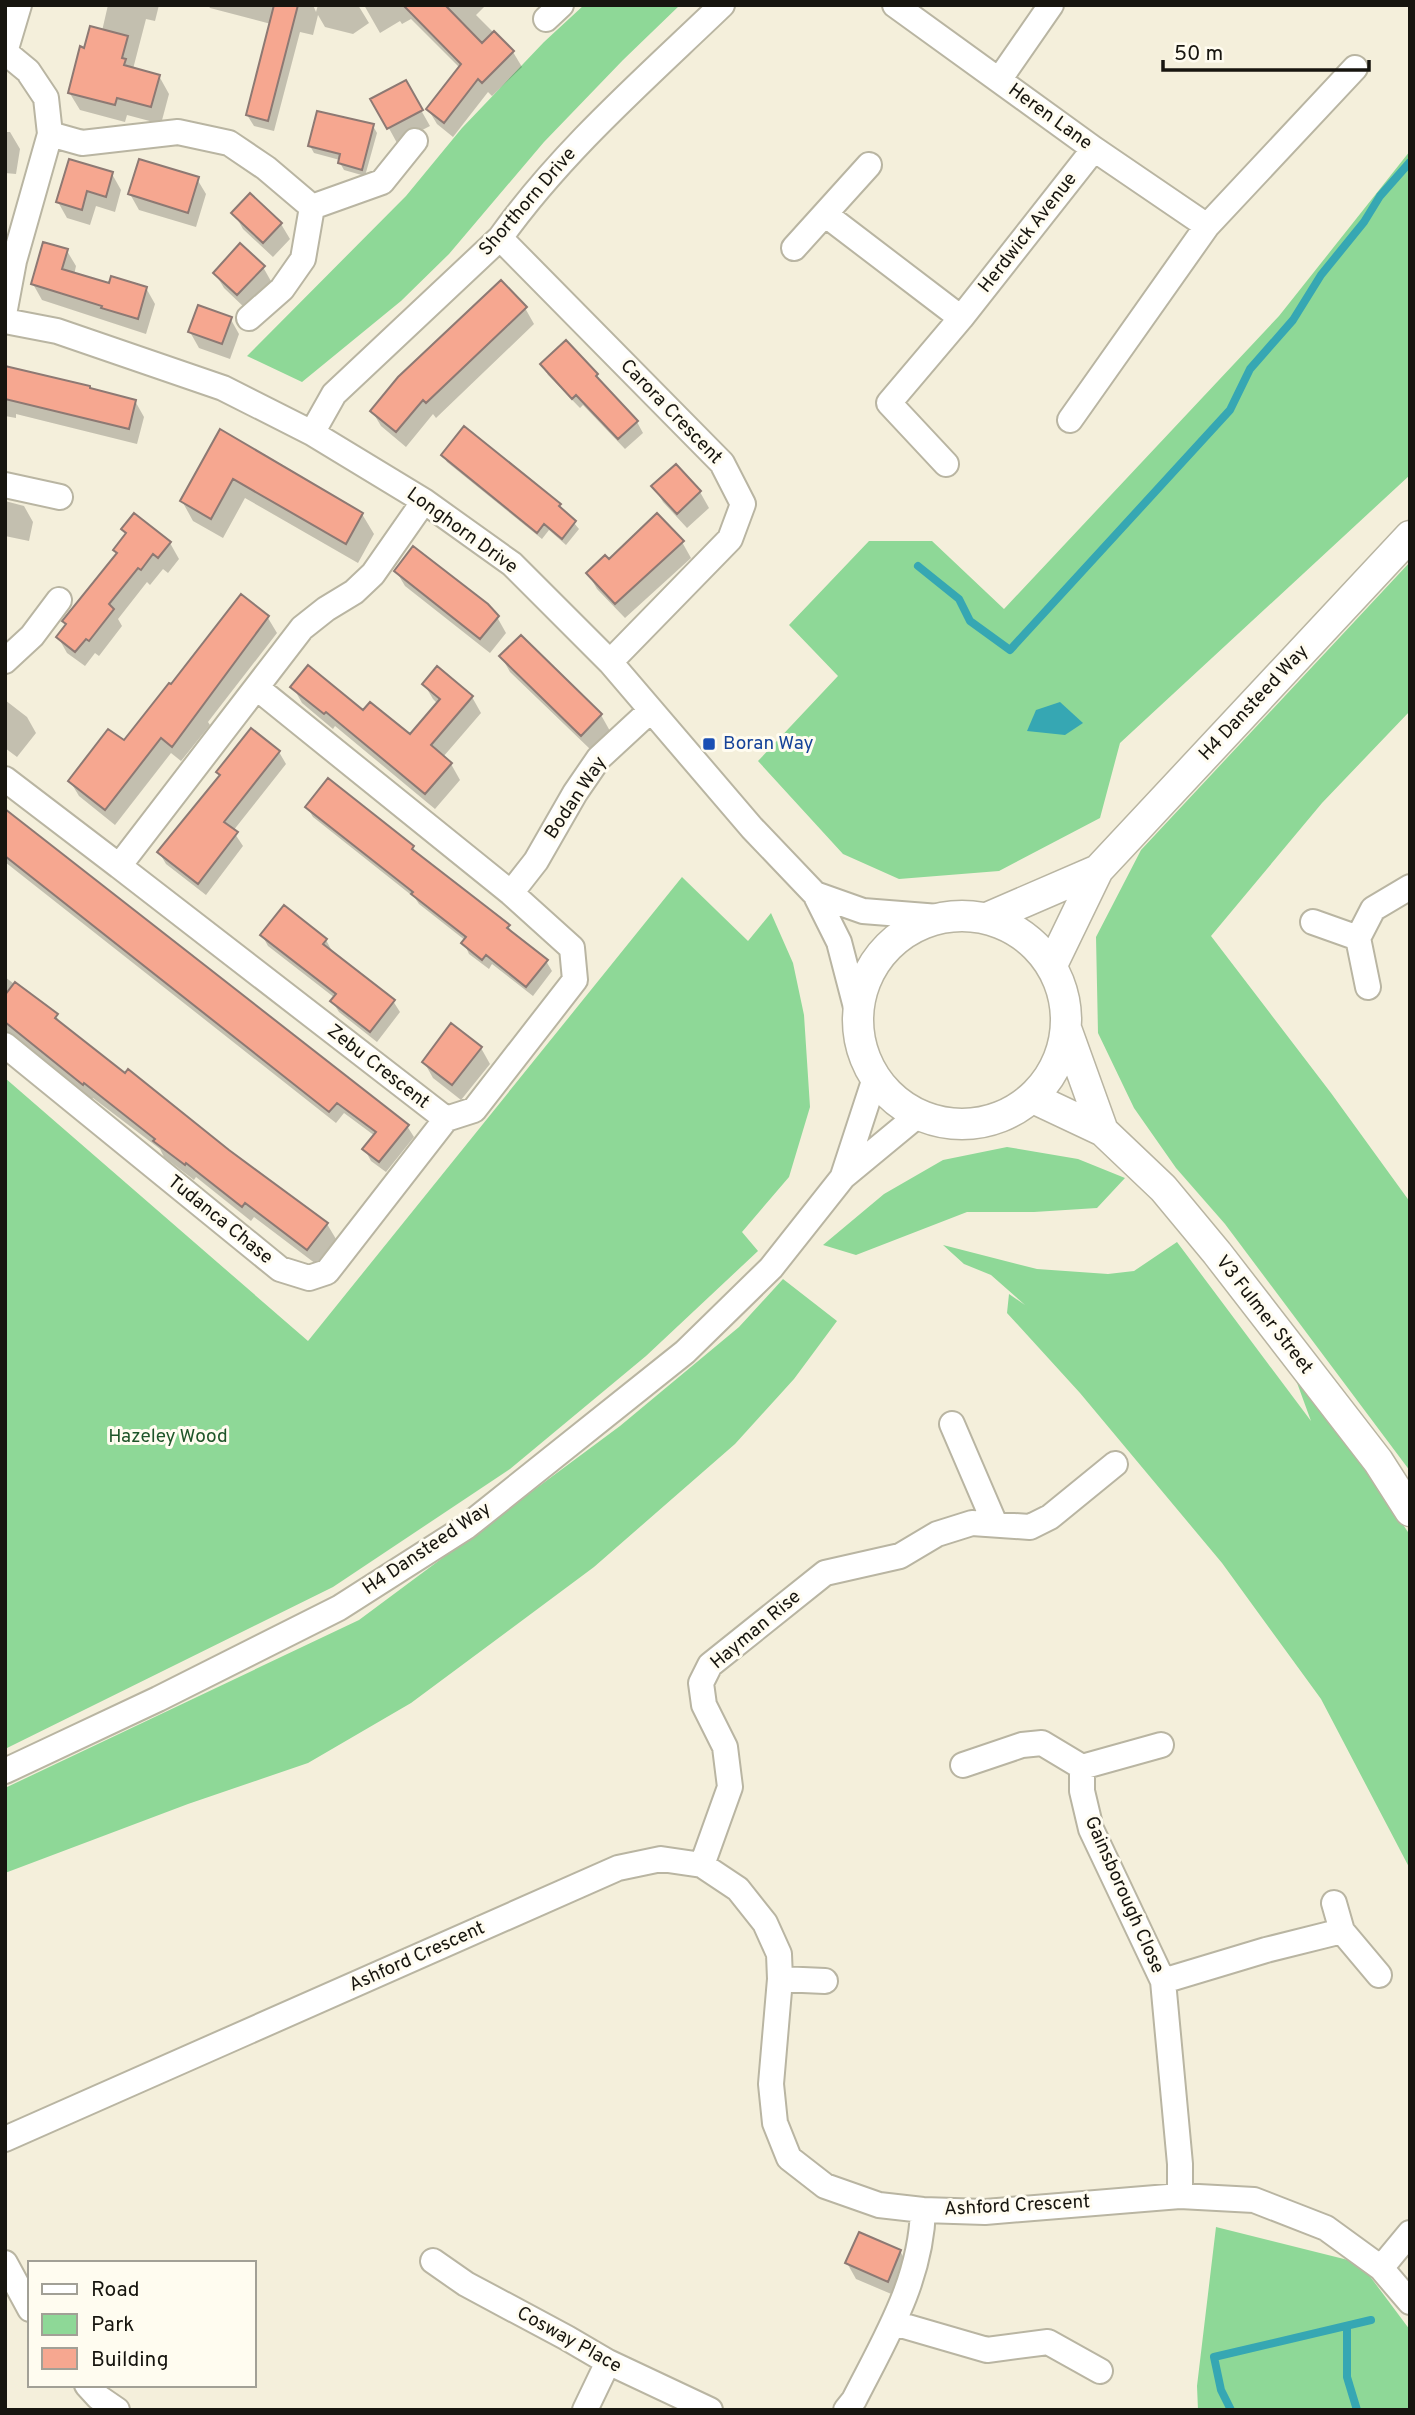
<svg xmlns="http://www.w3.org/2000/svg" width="1415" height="2415" font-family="Overpass,sans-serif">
<rect width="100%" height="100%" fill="#f4efdb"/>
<path fill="#8ed897" d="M584 5H680L623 60 544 142 449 254 401 301 302 382 247 356 406 196 462 128 544 42Z
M1410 151V475L1120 743 1100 818 999 871 899 879 843 854 758 761 838 676 789 625 869 541H932L1004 609 1279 316Z
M1410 562V711L1322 803 1211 936 1331 1093 1410 1202V1471L1225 1224 1176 1168 1134 1108 1098 1033 1096 937 1141 850Z
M682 877 748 941 771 913 793 963 804 1015 810 1107 789 1177 742 1232 758 1251 646 1356 510 1469 333 1587 5 1749V1078L308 1341Z
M1007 1147 1078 1159 1125 1178 1097 1208 1034 1212H967L856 1255 823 1245 884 1194 943 1160Z
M1177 1242 1311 1421 1296 1380 1362 1464 1410 1535V1869L1321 1699 1222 1563 1080 1393 1007 1313 1009 1294 1025 1305 991 1275 964 1264 943 1245 1037 1269 1108 1274 1134 1271Z
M783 1279 837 1321 794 1379 735 1444 594 1567 411 1703 308 1763 188 1804 5 1873V1788L359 1620 620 1426 739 1327Z
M1216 2227 1360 2263 1410 2330V2410H1198L1197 2386Z"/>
<path fill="#36a7b3" d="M1060 702 1083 723 1065 735 1027 731 1036 710Z"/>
<path fill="#0003" d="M108 5H159L155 21 146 19 133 69 159 76 169 94 161 124 127 115 125 122 80 110 69 92 85 50 102 31Z
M208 5H313L316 12 318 5H358L369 23 353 34 325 27 318 15 313 35 300 32 274 131 254 126 247 115 271 24 210 8Z
M364 5H486L476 15 513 52 522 67 492 96 488 92 453 137 437 124 428 109 460 68 411 19 402 24 400 21 380 33Z
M405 82 430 126 397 143 373 99Z
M373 126 377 133 365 176 344 170 340 163V160L314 153 310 146Z
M5 132H10L20 149 16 174 5 173Z
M112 174 121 190 115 212 96 206 90 225 67 218 58 202Z
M197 179 206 194 196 227 139 210 130 194Z
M234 213 281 224 290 239 273 257 243 229Z
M67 251 76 266 74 275 110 285 146 288 155 304 146 334 42 300 33 284Z
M263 267 272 283 247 310 224 288 215 273Z
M525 308 534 324 436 418 433 414 406 447 381 426 372 411Z
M230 318 239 334 230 359 199 348 190 332Z
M542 365 597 375 603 386 637 422 643 433 625 449 583 405 580 408 548 375Z
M5 367 135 401 144 417 137 444 16 414V418L5 416Z
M220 431 362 514 374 534 358 563 245 498 223 538 193 521 182 501Z
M443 455 559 505 579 529 566 545 549 530 542 539 447 462Z
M676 466 700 492 709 508 687 528 663 502 654 487Z
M5 501 24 506 33 522 29 541 5 536Z
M123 530 170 543 179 559 168 573 163 569 150 585 147 582 118 619 122 626 99 656 95 653 85 666 67 653 58 637 67 626 64 621 118 555 127 535Z
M682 542 691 558 625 618 597 589 588 573 609 561Z
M396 571 497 617 506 633 490 653 405 586Z
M268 618 277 633 208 722 210 725 181 761 171 753 115 825 79 796 70 781 124 743Z
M501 656 601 715 610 731 591 750 510 672Z
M424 684 472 697 481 713 443 757 451 764 460 780 435 809 335 726 333 729 302 703 293 687 363 712 410 737 438 704 433 699Z
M5 700 27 717 36 733 17 757 5 748Z
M279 752 286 764 233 831 243 846 206 895 166 864 159 852 221 776 218 772Z
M328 781 413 848 418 856 508 926 514 935 546 961 552 971 533 996 492 964 489 969 469 954 464 943 466 941 419 904 415 898 313 817 307 807Z
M5 811 407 1126 414 1137 386 1172 371 1161 365 1150 375 1136 344 1113 336 1123 5 862Z
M262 935 326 940 332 951 393 1001 400 1012 377 1042 339 1012 332 1001 335 998 268 946Z
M5 977 56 1016 63 1027 327 1224 336 1239 316 1264 254 1217 251 1221 196 1177 194 1180 164 1157 160 1149 93 1098 92 1099 5 1030Z
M481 1048 490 1064 461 1100 433 1078 424 1062Z
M900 2251 909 2267 896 2296 856 2279 847 2263Z"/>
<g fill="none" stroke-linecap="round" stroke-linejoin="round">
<path stroke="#36a7b3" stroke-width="8" d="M918 566 959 599 970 621 1010 650 1230 410 1250 369 1293 320 1321 275 1364 222 1380 196 1410 162
M1347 2326V2377L1357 2410
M1231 2410 1221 2390 1214 2357 1371 2320"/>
</g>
<path fill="#f6a790" stroke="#8d7973" stroke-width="2" d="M274 5H298L268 121 246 115Z
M403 5H445L482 43 494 31 514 51 482 83 478 79 444 123 426 109 461 64Z
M90 26 128 36 122 58 126 59 124 65 160 75 151 107 117 98 115 105 68 93 80 46 84 48Z
M406 80 423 110 387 129 370 99Z
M317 111 374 124 362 170 338 163 340 154 308 146Z
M69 159 113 172 106 197 87 191 82 210 56 202Z
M139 159 199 177 188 213 128 194Z
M250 193 282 223 263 243 231 213Z
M43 242 68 249 62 269 109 283 111 276 147 287 138 319 101 308 102 306 31 284Z
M240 243 265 266 237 295 213 273Z
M501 280 527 307 426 403 423 400 396 432 370 411 398 377Z
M198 305 232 317 222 344 188 332Z
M566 340 598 374 596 376 638 421 618 439 576 395 572 399 540 364Z
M5 366 90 386V388L136 400 129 429 5 399Z
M464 426 561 504 559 506 576 521 562 539 544 524 537 533 441 455Z
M220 429 363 513 346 544 233 479 211 519 180 501Z
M676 464 701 491 677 514 651 486Z
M134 513 171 542 158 558 153 554 141 570 138 568 109 604 114 609 89 641 86 639 75 652 56 637 66 624 62 621 117 553 113 550 126 533 121 529Z
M657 513 684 541 615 604 586 573 605 555 609 559Z
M413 546 488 604 499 616 480 639 394 571Z
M241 594 269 616 172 747 161 738 105 810 68 781 108 729 124 740 169 683 171 684Z
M521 635 602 714 581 736 499 656Z
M308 665 363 710 370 702 410 734 440 699 422 684 437 666 473 696 431 745 452 763 425 794 326 712 324 714 290 687Z
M251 728 280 751 224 822 238 832 198 884 157 852 220 775 216 772Z
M328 778 414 846 412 849 510 925 507 928 548 960 526 987 486 955 482 960 461 943 466 937 411 894 413 892 305 807Z
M5 809 409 1125 379 1162 362 1149 376 1132 337 1103 329 1112 5 856Z
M284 905 327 939 323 944 395 1000 370 1032 330 1001 336 994 260 935Z
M15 982 58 1014 55 1018 125 1073 128 1069 229 1150 328 1223 307 1250 245 1203 242 1207 186 1163 185 1165 153 1141 155 1139 84 1083 83 1085 5 1022V995Z
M451 1023 482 1047 452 1085 422 1062Z
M859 2232 901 2250 888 2282 845 2263Z"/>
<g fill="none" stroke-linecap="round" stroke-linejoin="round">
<defs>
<path id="minor" d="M895 5 1094 149 1207 226
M546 19 561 5
M5 52 28 71 46 98 50 134 14 261 5 309
M5 52 19 5
M999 80 1051 5
M50 134 82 143 178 132 229 143 266 168 312 207
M826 215 961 318
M500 238 722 463 743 504 730 539 610 662
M794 248 869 165
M249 318 282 289 303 259 312 207 382 182 415 141
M5 321 57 331 223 388 312 433 424 501 512 564 610 662 752 828 815 894 839 942 857 1011
M1070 420 1207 226 1355 68
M312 433 334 394 500 238C562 151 645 79 722 5
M946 464 889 403 961 318 1094 149
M5 485 60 497
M5 661 32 636 59 600
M257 688 511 893 572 948 575 980 474 1110 446 1119 119 866 302 628 326 609 354 592 373 574 424 501
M5 779 119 866
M511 893 536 861 575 793 599 758 651 710
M815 894 863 911 939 917
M1313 922 1358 938
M1368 987 1358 938 1373 909 1410 887
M5 1045 280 1269 309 1278 327 1272 446 1119
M843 1176 875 1078
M952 1424 995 1524
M963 1765 1022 1745 1042 1743 1082 1767V1791L1091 1829 1163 1981 1180 2164V2196
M1082 1767 1161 1745
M5 1771 158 1699 339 1608 466 1527 685 1352 771 1268 843 1177 918 1115
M702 1865 730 1787 725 1747 704 1705 701 1683 710 1665 825 1573 900 1556 937 1534 972 1523 1030 1527 1050 1517 1115 1464
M1334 1903 1342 1931 1379 1975
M780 1979 825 1981
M1163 1981 1266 1950 1342 1931
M5 2139 618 1868 661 1859 702 1865 738 1889 765 1923 779 1954 780 1979 771 2084 775 2123 789 2158 825 2186 879 2205 923 2210 985 2212 1180 2196 1254 2200 1326 2228 1381 2268 1410 2302
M433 2261 466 2284 567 2338 608 2362 710 2410
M5 2263 30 2309
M1381 2268 1410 2233
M894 2323 987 2350 1048 2342 1100 2371
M87 2385 98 2397 117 2410
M585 2410 608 2362
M846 2410 854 2400C885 2339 921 2281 923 2210"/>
<path id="tertiary" d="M858 1020a104 104 0 1 1 208 0a104 104 0 1 1-208 0Z
M987 918 1098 870
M1052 965 1098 870 1410 536
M1067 1031 1103 1131
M1033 1098 1103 1131 1163 1188 1217 1253 1378 1461 1410 1511"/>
</defs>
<use href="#minor" stroke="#b9b5a2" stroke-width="28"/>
<use href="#tertiary" stroke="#b9b5a2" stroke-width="33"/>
<use href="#minor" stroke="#fff" stroke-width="24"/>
<use href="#tertiary" stroke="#fff" stroke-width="30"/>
</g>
<rect fill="#1a4fb4" stroke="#fffcf0" stroke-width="2.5" x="702" y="737" width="14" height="14" rx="3.5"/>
<g text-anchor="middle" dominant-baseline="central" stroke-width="6" stroke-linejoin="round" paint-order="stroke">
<g font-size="19" fill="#17150f" stroke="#fffcf0">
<text transform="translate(1050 117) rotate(36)">Heren Lane</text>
<text transform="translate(528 202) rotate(-49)">Shorthorn Drive</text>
<text transform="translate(1028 233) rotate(-52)">Herdwick Avenue</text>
<text transform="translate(671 412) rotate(46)">Carora Crescent</text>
<text transform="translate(462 531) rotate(36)">Longhorn Drive</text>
<text transform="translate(1254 703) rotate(-47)">H4 Dansteed Way</text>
<text transform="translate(576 798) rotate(-56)">Bodan Way</text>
<text transform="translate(378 1067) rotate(38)">Zebu Crescent</text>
<text transform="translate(220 1220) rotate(39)">Tudanca Chase</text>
<text transform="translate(1264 1315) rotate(52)">V3 Fulmer Street</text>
<text transform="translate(427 1549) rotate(-34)">H4 Dansteed Way</text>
<text transform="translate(756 1630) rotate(-40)">Hayman Rise</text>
<text transform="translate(1124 1895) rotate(66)">Gainsborough Close</text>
<text transform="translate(417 1957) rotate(-24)">Ashford Crescent</text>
<text transform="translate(1017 2206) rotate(-3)">Ashford Crescent</text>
<text transform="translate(569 2340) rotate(29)">Cosway Place</text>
</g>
<g font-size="19" fill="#164399" stroke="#fffcf0" text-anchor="start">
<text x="723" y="744">Boran Way</text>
</g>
<g font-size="19" fill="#1e5529" stroke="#fffcf0">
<text x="168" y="1437">Hazeley Wood</text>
</g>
</g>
<rect width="1415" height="2415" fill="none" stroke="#17150f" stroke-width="14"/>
<rect x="28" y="2261" width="228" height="126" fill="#fffcf0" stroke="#a2a096" stroke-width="2"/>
<rect x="42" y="2284" width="35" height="10" fill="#ffffff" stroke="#a2a096" stroke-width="2"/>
<text x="91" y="2296" font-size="21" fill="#17150f">Road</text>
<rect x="42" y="2314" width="35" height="21" fill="#8ed897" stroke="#a2a096" stroke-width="2"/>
<text x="91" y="2331" font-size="21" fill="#17150f">Park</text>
<rect x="42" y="2348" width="35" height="21" fill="#f6a790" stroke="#a2a096" stroke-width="2"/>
<text x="91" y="2366" font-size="21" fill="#17150f">Building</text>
<path d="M1163 60v10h206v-10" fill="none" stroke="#17150f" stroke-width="3.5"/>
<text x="1174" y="60" font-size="21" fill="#17150f" stroke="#fffcf0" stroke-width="5" paint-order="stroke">50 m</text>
</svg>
